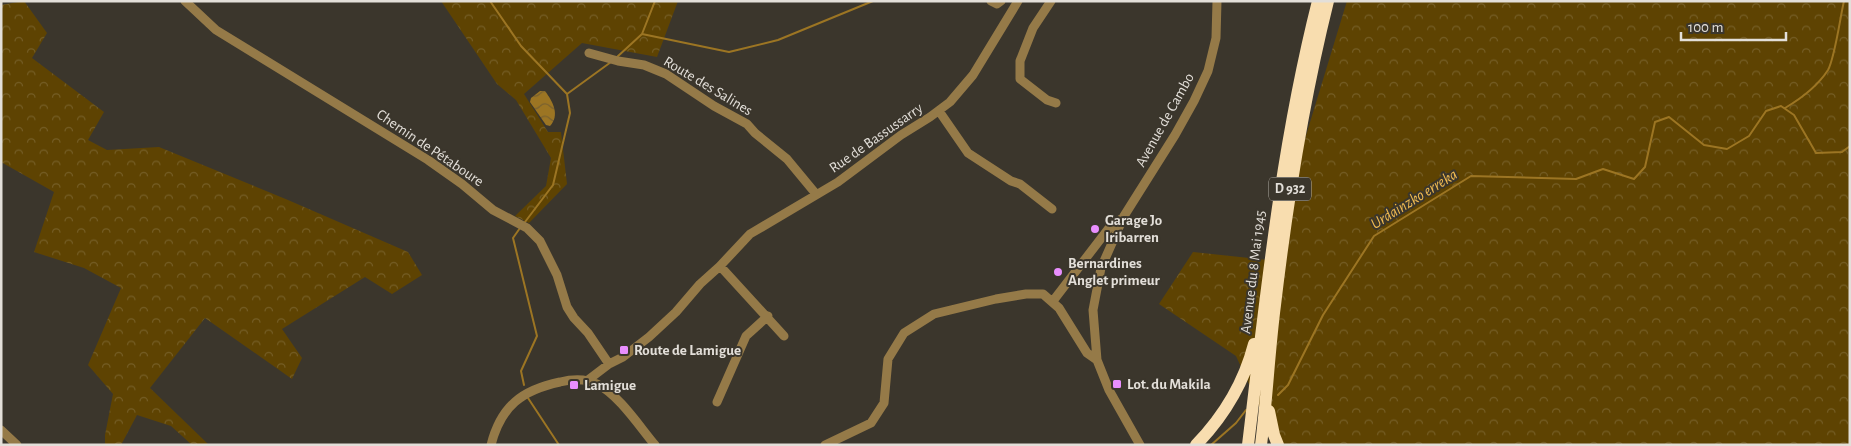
<svg xmlns="http://www.w3.org/2000/svg" width="1851" height="446" font-family="'Alegreya Sans',sans-serif">
<defs>
<pattern id="forest-crowns" width="20" height="18" patternUnits="userSpaceOnUse" patternTransform="scale(1.25)"><rect width="20" height="18" fill="#5e4302"/><path d="M2 6a3 3 0 1 1 6 0M12 15a3 3 0 1 1 6 0" fill="none" stroke="#755e26"/></pattern>
<pattern id="water-waves" width="16" height="10" patternUnits="userSpaceOnUse" patternTransform="scale(1.25)"><rect width="16" height="10" fill="#9c7523"/><path d="M0 5q4-4 8 0t8 0" fill="none" stroke="#79612f"/></pattern>
</defs>
<rect width="100%" height="100%" fill="#3b362c"/>
<path fill="url(#forest-crowns)" d="M24 1 47 33 32 58 104 112 88 140 107 150 159 147 288 200 408 252 422 275 392 294 365 277 282 329 302 358 292 379 205 318 150 388 208 444 192 445 171 426 137 415 121 445H105V435L113 394 88 365 121 288 84 268 34 252 54 192 1 162V5Z
M441 1H678L657 57 582 43 524 94 548 132H561L567 184 529 223 515 216 546 186 551 158 516 100 497 84Z
M1347 1H1850V445H1277L1236 356 1159 304 1193 252 1268 260Z"/>
<path fill="url(#water-waves)" d="M540 91H545C553 102 560 115 550 126L546 125 530 102 531 98Z"/>
<g fill="none" stroke-linecap="round" stroke-linejoin="round">
<path stroke="#9c7523" stroke-width="2" d="M490 1 521 46 567 94 570 113 553 185 525 222
M642 34 729 52 778 40 873 1
M617 57 642 34 655 1
M567 94 611 62
M1785 108C1802 98 1817 87 1828 70 1835 57 1840 18 1844 1
M520 228 513 238 537 336 521 371 524 385
M1278 395 1288 385 1323 315 1374 236 1471 176 1576 179 1603 169 1634 179 1645 167 1655 122 1669 117 1704 145 1727 149 1749 136 1766 111 1781 106 1794 115 1816 153 1842 152 1850 146
M528 398 559 445
M1211 445 1236 423 1246 410"/>
<path stroke="#957a48" stroke-width="9" d="M185 1 216 30 428 160 462 184 493 210 527 228 540 241 557 275 567 307 574 318 588 333 609 364
M991 1 997 4 1001 1
M1051 1 1033 28 1020 61V79L1047 100 1056 103
M589 53 618 61 644 65 666 74 714 106 747 124 755 133 787 159 816 194
M939 111 968 153 1011 181 1020 184 1052 209
M720 266 784 336
M1053 301 1109 228 1121 219
M588 380 609 364 623 357 649 337 676 312 700 284 720 266 750 234 838 182 901 135 930 117 950 102 973 75 1018 1
M717 402 746 336 768 316
M1 430 17 445
M491 445C501 406 522 390 560 382 572 379 585 378 597 384 619 395 639 426 655 445
M825 445 871 423 884 403 888 359 904 333 934 314 996 299 1026 294H1043L1059 308 1087 353 1097 360
M1140 445 1109 390 1097 360 1093 310 1101 268 1124 216 1175 135 1194 101 1208 71 1216 38 1217 1"/>
<path stroke="#f8ddaf" stroke-width="12" d="M1269 411 1274 435 1278 445
M1196 445C1224 416 1244 383 1254 344
M1248 445C1266 296 1281 147 1318 1
M1261 445C1267 398 1269 351 1275 305 1287 203 1303 101 1328 1"/>
</g>
<g fill="#e98efe" stroke="#3b362c" stroke-width="2">
<circle cx="1095" cy="229" r="5"/>
<circle cx="1058" cy="272" r="5"/>
<rect x="619" y="345" width="10" height="10" rx="2.5"/>
<rect x="1112" y="379" width="10" height="10" rx="2.5"/>
<rect x="569" y="380" width="10" height="10" rx="2.5"/>
</g>
<g text-anchor="middle" dominant-baseline="central" stroke-width="4" stroke-linejoin="round" paint-order="stroke">
<rect fill="#3b362c" stroke="#b1aca5" stroke-width="1" x="1269" y="177.5" width="42" height="23" rx="4"/>
<g font-size="14" font-weight="bold" fill="#e3dfd9">
<text x="1290" y="189">D 932</text>
</g>
<g font-size="15" fill="#e3dfd9" stroke="#3b362c">
<text transform="translate(708 86) rotate(31)">Route des Salines</text>
<text transform="translate(1165 120) rotate(-61)">Avenue de Cambo</text>
<text transform="translate(876 138) rotate(-35)">Rue de Bassussarry</text>
<text transform="translate(430 148) rotate(34)">Chemin de Pétaboure</text>
<text transform="translate(1253 272) rotate(-83)">Avenue du 8 Mai 1945</text>
</g>
<g font-size="15" font-weight="bold" fill="#e3dfd9" stroke="#3b362c" text-anchor="start">
<text x="1105" y="220">Garage Jo<tspan x="1105" dy="17">Iribarren</tspan></text>
<text x="1068" y="263">Bernardines<tspan x="1068" dy="17">Anglet primeur</tspan></text>
<text x="634" y="350">Route de Lamigue</text>
<text x="1127" y="384">Lot. du Makila</text>
<text x="584" y="385">Lamigue</text>
</g>
<g font-size="16" font-style="italic" fill="#f1bb51" stroke="#3b362c">
<text transform="translate(1414 199) rotate(-32)">Urdainzko erreka</text>
</g>
</g>
<rect width="1851" height="446" fill="none" stroke="#e3dfd9" stroke-width="5"/>
<path d="M1681 32v8h105v-8" fill="none" stroke="#e3dfd9" stroke-width="2.5"/>
<text x="1688" y="32" font-size="15" fill="#e3dfd9" stroke="#3b362c" stroke-width="4" paint-order="stroke">100 m</text>
</svg>
